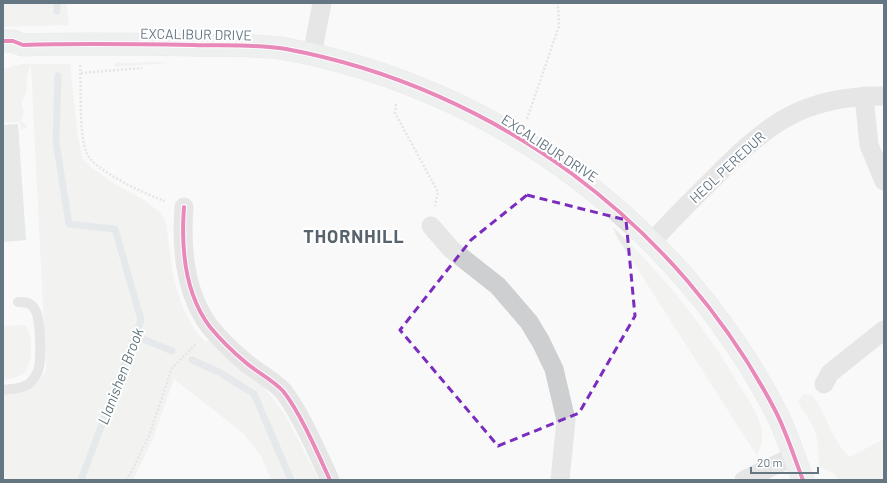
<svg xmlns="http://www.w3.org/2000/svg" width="887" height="483" font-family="Barlow,sans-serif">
<rect width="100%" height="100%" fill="#f9f9f9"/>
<path fill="#e8ebe6" d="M3 3H66L69 25 3 27Z
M158 62 168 63 115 67V63Z
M21 64H70L78 137 83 159 92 168 115 184 144 200 160 212 166 222 173 276 183 308 195 330 205 342 209 340 264 387 275 401 287 418 319 480H271L261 456 244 434 174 379 153 439 133 480H3V395C26 394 33 391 46 371L31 65C23 78 31 93 21 101L24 112 21 121 28 127 21 130 20 122 3 123V69Z
M613 227C665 276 705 327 741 388 749 401 761 418 762 432 763 441 760 448 757 456L617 237Z
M25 325C33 334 33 361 26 371 21 377 11 379 3 380V326Z
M804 394 812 395C826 413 833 443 850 457L884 439V480H837L836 475 819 466C818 452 819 437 812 425 808 416 801 410 798 400Z"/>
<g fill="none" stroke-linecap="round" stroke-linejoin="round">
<path stroke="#ced6d9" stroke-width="7" d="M57 3V11
M58 76 56 142 69 224 115 229 141 320 81 480
M136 336 172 351
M192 360 219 372 254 394 291 480"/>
</g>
<path fill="#d0d2d3" d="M18 124 26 240 3 242V125Z"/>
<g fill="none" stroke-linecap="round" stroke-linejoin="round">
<defs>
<path id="secondary" d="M3 41H13L23 45C80 43 137 44 193 45 224 46 256 44 286 49 495 88 678 223 776 412 787 434 794 457 803 480"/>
</defs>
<use href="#secondary" stroke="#d5d6d7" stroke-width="23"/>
<path stroke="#cbcccd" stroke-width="2.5" stroke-dasharray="2 2" stroke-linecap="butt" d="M80 65C82 90 78 132 87 154 95 171 147 195 165 201
M81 73 142 68
M396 104 395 113 438 192 435 206
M527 119 559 26 558 3
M127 480 149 436 172 368 197 343"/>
<path stroke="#cecfd0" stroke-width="10" d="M3 390C12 389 23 389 30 383 34 379 38 372 39 367 41 356 41 316 34 308 30 302 25 302 18 302"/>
<path stroke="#cecfd0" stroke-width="19" d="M312 55 322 3
M864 96 869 145 884 181
M184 207C181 247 185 294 210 327 220 339 232 351 244 361 256 372 272 379 283 391 300 412 318 454 330 480
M431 226 451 249 498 286 529 322 541 342 554 369 566 420 560 480
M652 242C670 221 691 201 711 181 766 125 802 95 884 96
M824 384 830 373 884 330
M744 480 794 456"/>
<use href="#secondary" stroke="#e1e2e2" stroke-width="22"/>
<defs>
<path id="cycleway" d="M3 41H13L23 45C80 43 137 44 193 45 224 46 256 44 286 49 495 88 678 223 776 412 787 434 794 457 803 480
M184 207C181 247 185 294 210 327 220 339 232 351 244 361 256 372 272 379 283 391 300 412 318 454 330 480"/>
</defs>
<use href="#cycleway" stroke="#fff" stroke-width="6"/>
<use href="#cycleway" stroke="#d6006c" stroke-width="4"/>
</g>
<path d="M0 0H887V483H0ZM527 195 626 220 635 316 579 413 498 446 400 330 471 240Z" fill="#f9f9f9" fill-opacity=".55" fill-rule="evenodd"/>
<path fill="none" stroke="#7b2cbf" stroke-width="3" stroke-dasharray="8 5" stroke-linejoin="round" d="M527 195 626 220 635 316 579 413 498 446 400 330 471 240Z"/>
<g text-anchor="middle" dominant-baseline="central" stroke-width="4" stroke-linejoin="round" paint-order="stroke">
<g font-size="14" fill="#657683" stroke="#fff">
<text transform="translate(196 34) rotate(1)">EXCALIBUR DRIVE</text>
<text transform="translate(550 148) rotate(33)">EXCALIBUR DRIVE</text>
<text transform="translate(727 167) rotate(-43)">HEOL PEREDUR</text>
</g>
<g font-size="15" font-style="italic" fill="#60757c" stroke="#fff">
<text transform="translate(120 376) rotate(-69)">Llanishen Brook</text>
</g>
<g font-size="18" font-weight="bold" letter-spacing="1" fill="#57646e" stroke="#fff">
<text x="354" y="236">THORNHILL</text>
</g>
</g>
<rect width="887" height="483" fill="none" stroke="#657683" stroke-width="8"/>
<path d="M751 467v6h67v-6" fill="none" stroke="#657683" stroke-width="2"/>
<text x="757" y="467" font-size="12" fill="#657683" stroke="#ffffff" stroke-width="3" paint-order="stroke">20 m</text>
</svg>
